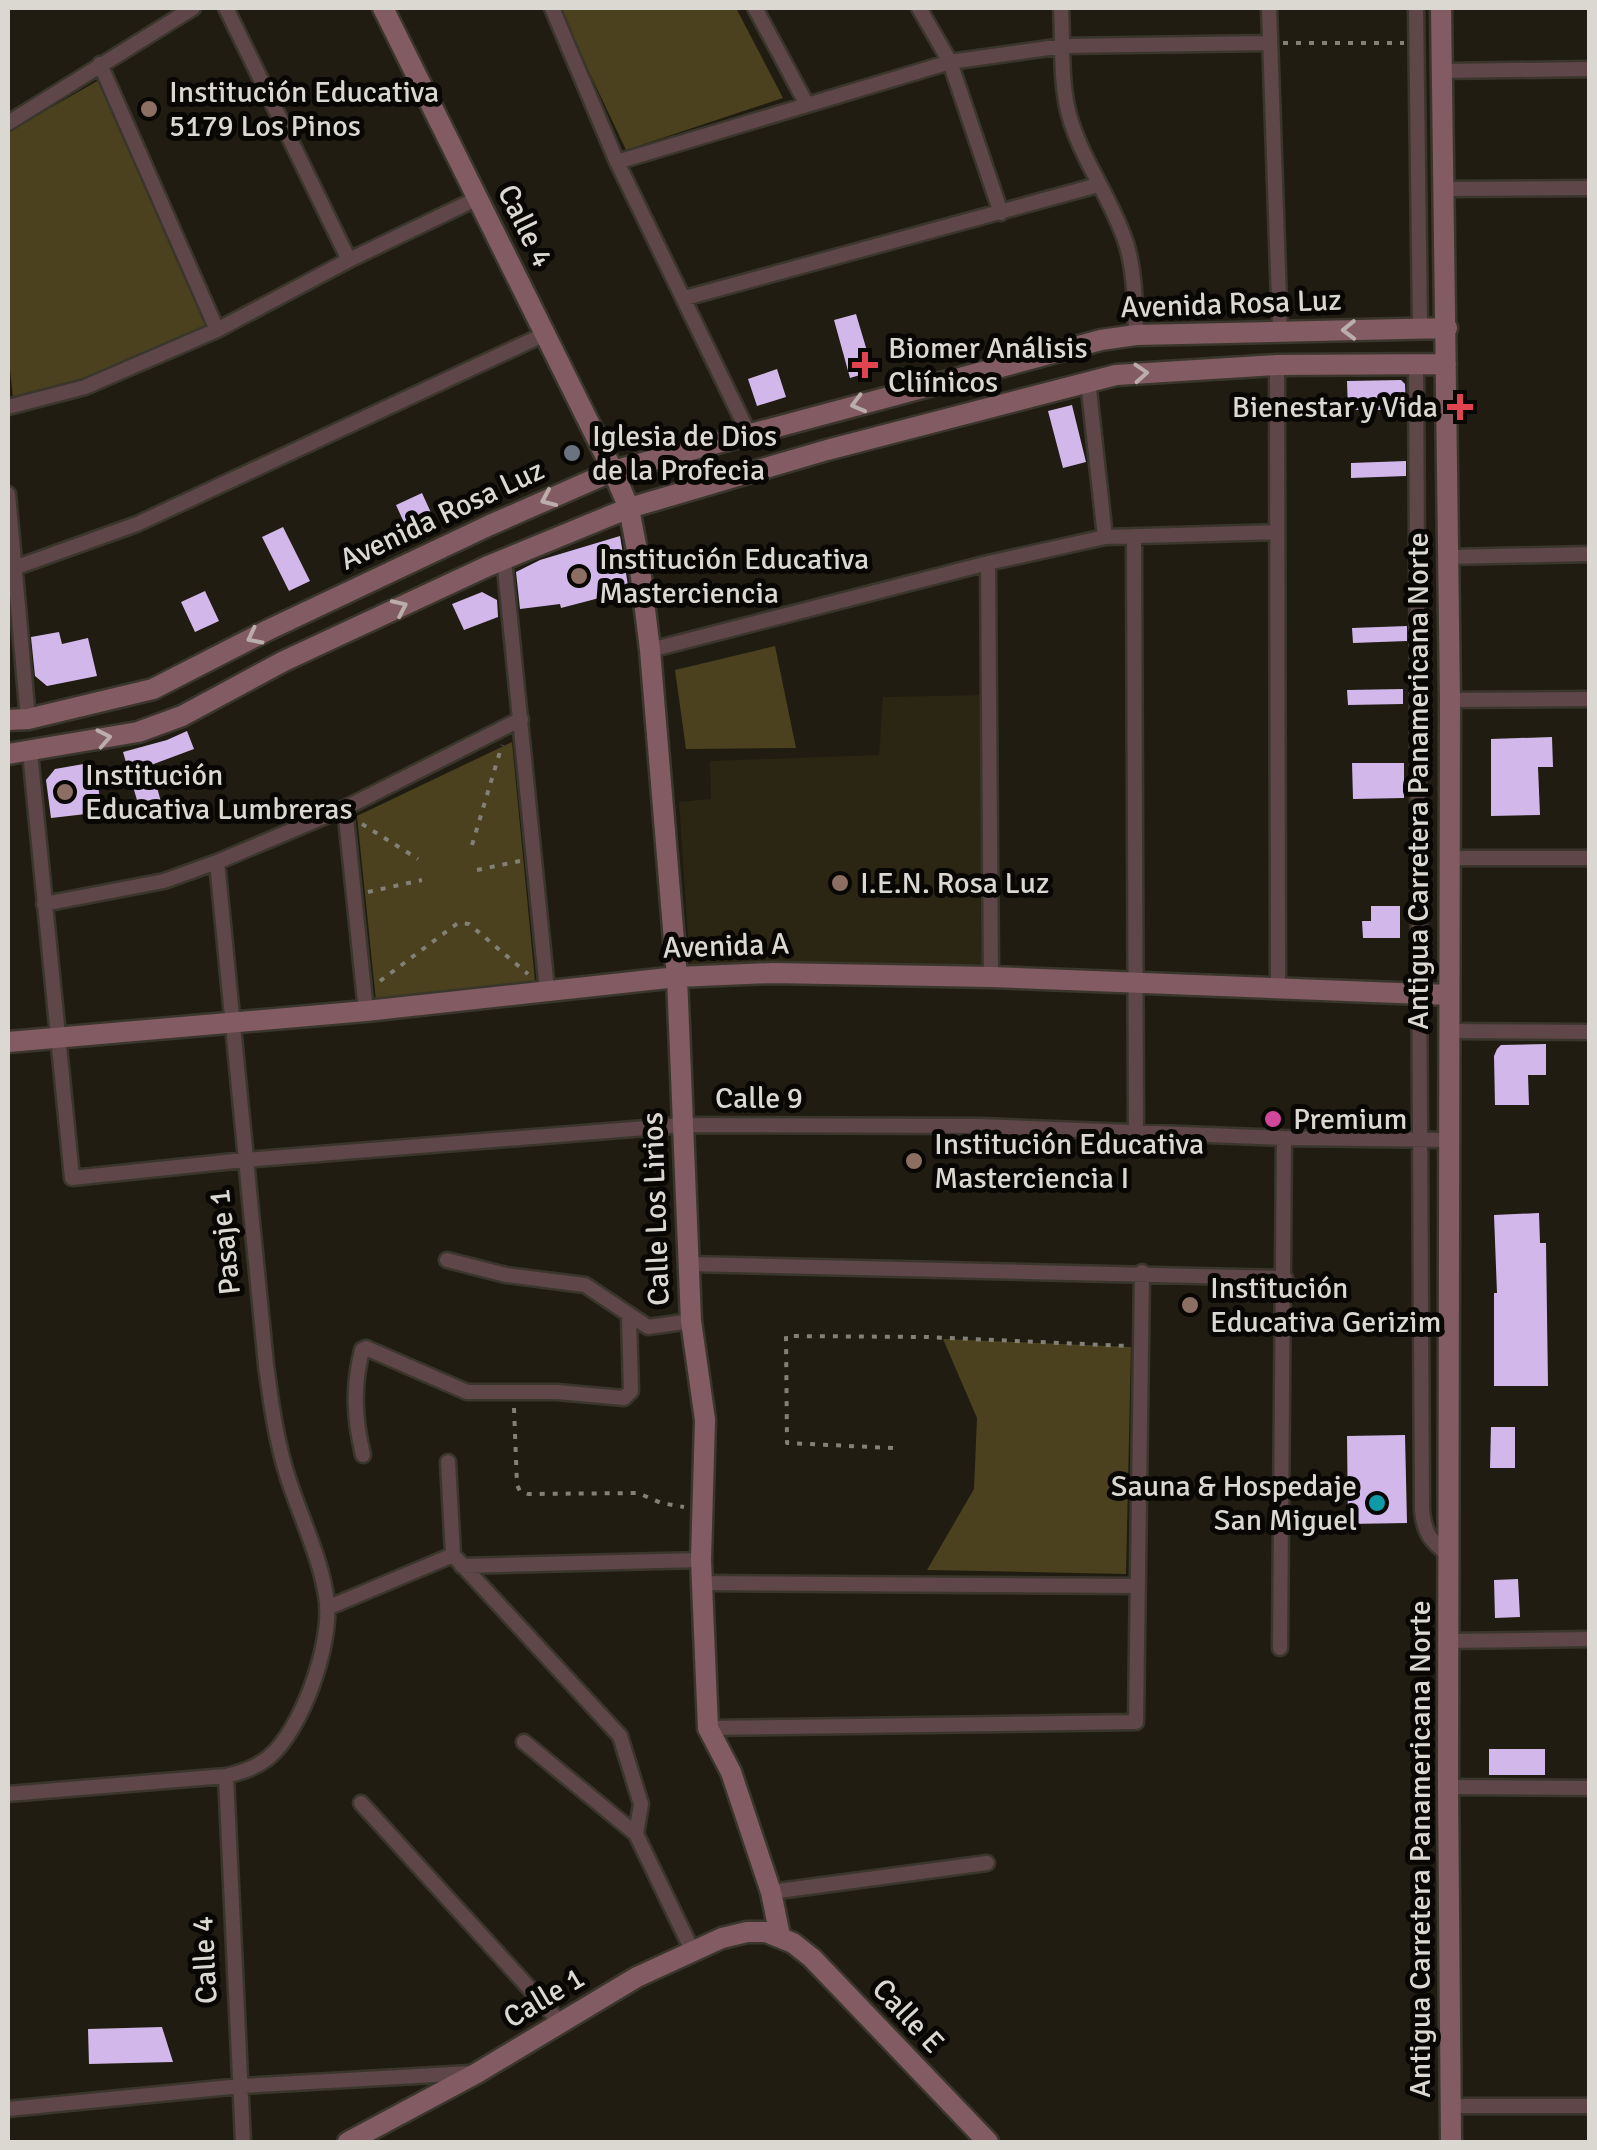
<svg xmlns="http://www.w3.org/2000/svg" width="1597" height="2150" font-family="Signika,sans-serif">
<rect width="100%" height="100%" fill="#201c11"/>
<path fill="#2b2514" d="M986 695 999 970 690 964 679 802 711 799 710 761 879 755 883 697Z"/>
<path fill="#4b411e" d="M559 8H736L783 98 626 150Z
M99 80 210 324 84 378 13 398 8 350V132Z
M775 646 796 748 686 749 675 670Z
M512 742 535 981 376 1001 357 816Z
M943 1339 1131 1347 1126 1574 927 1570 974 1489 977 1418Z"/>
<path fill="#d2b8ea" d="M856 314 873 371 850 378 834 320Z
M777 369 786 397 757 406 748 379Z
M1401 380 1405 384 1406 410H1348L1347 381Z
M1072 405 1086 462 1063 468 1048 411Z
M1406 461V476L1351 478V463Z
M422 493 433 517 407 529 396 505Z
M283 527 310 581 289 591 262 537Z
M620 536 630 598 611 602 607 596 561 608 560 604 520 609 516 572 540 560Z
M205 591 219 621 195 632 181 602Z
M482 592 497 600 498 617 464 630 452 604Z
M1407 626V641L1353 643 1352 628Z
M59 632 62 644 88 638 97 676 47 686 35 676 31 637Z
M1403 689V704L1348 705 1347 690Z
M187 731 194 749 151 765 161 802 139 807 123 752 167 740Z
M1552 737 1553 767H1538L1540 815 1491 816V739Z
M95 762 100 800 84 803 86 814 51 818 46 780 55 769Z
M1352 763H1404V798L1353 799Z
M1371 906H1400V938H1363L1362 921H1371Z
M1546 1044V1075H1528L1529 1105H1495L1494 1056 1497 1049 1501 1045Z
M1539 1213 1540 1243H1546L1548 1386H1494V1293H1497L1494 1215Z
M1491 1427H1515V1468H1490Z
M1405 1435 1407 1523 1348 1524 1347 1436Z
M1518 1579 1520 1617 1495 1618 1494 1580Z
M1489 1749H1545V1775H1489Z
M162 2027 173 2062 89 2064 88 2029Z"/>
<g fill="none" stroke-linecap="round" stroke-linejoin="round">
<defs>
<path id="street" d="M226 8 349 260
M552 8 617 162 749 434
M755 8 806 103
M919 8 950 62 1001 213
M1061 8C1063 43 1060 81 1069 115 1082 161 1112 199 1126 243 1135 272 1135 304 1136 335
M1269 8 1280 331
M1416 8 1420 328
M100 64 217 330
M1442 71 1590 69
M8 123 193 8
M617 162 950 62 1063 46 1268 43
M1443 189 1590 188
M685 298 1098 185
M1416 364 1422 1510C1424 1533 1431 1542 1449 1555
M1277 365 1278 989
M1088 381 1105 537
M8 407 85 387 217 330 349 260 478 198
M8 494 28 719
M1134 536 1136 1133
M1449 557 1590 554
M504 559 547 990
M988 563 991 977
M14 568 137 524 545 334
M650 650 988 563 1105 537 1277 532
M1450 700 1590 699
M30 752 72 1178 244 1160 683 1125 981 1126 1284 1138 1447 1140
M345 808 366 1011
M1450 858H1590
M44 904 164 881 217 862 345 808 521 719
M1448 1031 1590 1032
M447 1260 506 1275 585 1285 648 1327 691 1321
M689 1264 1285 1278
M363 1455C354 1418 353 1386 362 1350L366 1348 467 1392H557L624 1398 631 1391 629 1317
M448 1462 453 1555
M462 1566 701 1560
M702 1583 1138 1586
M327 1608 453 1555 620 1736 641 1804 636 1834
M1449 1641 1590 1639
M1280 1648 1284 1138
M708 1728 1136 1722 1142 1272
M524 1742 636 1834 692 1950
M226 1776 243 2142
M1448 1787 1590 1788
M8 1794 226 1776C242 1772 255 1768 268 1758 302 1730 331 1646 327 1603 322 1560 301 1519 288 1478 276 1441 271 1403 266 1365L217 862
M361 1803 560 2022
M771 1892 987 1863
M1451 2106H1590
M8 2109 241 2086 470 2073"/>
<path id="secondary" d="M383 8 613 471 629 508 639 561 650 650 677 977 691 1321 705 1420 701 1560 708 1728 731 1772 771 1892 780 1936
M1441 8 1450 700 1448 1787 1451 2142
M8 720 28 719 153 689 268 630 490 525 613 471 1101 340 1136 335 1447 328
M8 754 138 732 182 716 284 661 488 566 629 508 827 450 1116 375 1277 365 1446 364
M8 1042 366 1011 677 977 772 973 991 977 1449 995
M348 2142 477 2073 637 1977 722 1938 747 1932H766L793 1943 812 1958 988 2142"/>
</defs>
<use href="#street" stroke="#3a362c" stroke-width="19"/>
<use href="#secondary" stroke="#3a362c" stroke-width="25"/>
<path stroke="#838077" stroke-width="4" stroke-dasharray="5 8" stroke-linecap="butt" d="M1283 43H1404
M362 824 418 859
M472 845 502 745
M477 870 520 861
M368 892 422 880
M380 981 458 923 469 924 528 974
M514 1408 517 1485 520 1491 528 1494 638 1493 661 1503 684 1507
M893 1448 787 1443 786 1336 927 1337 1127 1346"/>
<use href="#street" stroke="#5e4649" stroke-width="14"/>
<use href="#secondary" stroke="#825c62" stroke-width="20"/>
</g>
<defs><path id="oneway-chevron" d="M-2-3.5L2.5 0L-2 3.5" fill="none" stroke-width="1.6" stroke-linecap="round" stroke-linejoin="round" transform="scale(2.5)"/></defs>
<g stroke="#bbadaa">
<use href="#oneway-chevron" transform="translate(1349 330) rotate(179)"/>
<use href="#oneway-chevron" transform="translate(1141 373) rotate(-4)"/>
<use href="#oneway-chevron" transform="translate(858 404) rotate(165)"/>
<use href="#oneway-chevron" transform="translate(548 499) rotate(156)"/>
<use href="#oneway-chevron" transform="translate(400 607) rotate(-25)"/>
<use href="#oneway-chevron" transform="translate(254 637) rotate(153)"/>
<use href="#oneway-chevron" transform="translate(104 738) rotate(-11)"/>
</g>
<g fill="#8d6e63" stroke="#080704" stroke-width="4">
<circle cx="149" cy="109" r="10"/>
<circle cx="579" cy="576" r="10"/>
<circle cx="65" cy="792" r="10"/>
<circle cx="840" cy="883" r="10"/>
<circle cx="914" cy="1161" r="10"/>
<circle cx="1190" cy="1305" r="10"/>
</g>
<g fill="#e0444e" stroke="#080704" stroke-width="4">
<path d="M860 350h10v10h10v10h-10v10h-10v-10h-10v-10h10z"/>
<path d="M1455 392h10v10h10v10h-10v10h-10v-10h-10v-10h10z"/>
</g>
<circle fill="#6b7280" stroke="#080704" stroke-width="4" cx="572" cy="453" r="10"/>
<circle fill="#d1479c" stroke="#080704" stroke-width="4" cx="1273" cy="1119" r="10"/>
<circle fill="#0f9aa8" stroke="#080704" stroke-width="4" cx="1377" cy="1503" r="10"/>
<g text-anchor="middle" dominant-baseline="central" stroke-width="10" stroke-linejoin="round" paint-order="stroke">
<g font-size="30" fill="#dad8d0" stroke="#080704" text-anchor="start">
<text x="169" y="92">Institución Educativa<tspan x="169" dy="34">5179 Los Pinos</tspan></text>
<text x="888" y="348">Biomer Análisis<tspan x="888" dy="34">Cliínicos</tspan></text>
<text x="1438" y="407" text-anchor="end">Bienestar y Vida</text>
<text x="592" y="436">Iglesia de Dios<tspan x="592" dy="34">de la Profecia</tspan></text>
<text x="599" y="559">Institución Educativa<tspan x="599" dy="34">Masterciencia</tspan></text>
<text x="85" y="775">Institución<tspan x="85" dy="34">Educativa Lumbreras</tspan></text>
<text x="860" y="883">I.E.N. Rosa Luz</text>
<text x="1293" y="1119">Premium</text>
<text x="934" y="1144">Institución Educativa<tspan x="934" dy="34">Masterciencia I</tspan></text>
<text x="1210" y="1288">Institución<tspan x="1210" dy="34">Educativa Gerizim</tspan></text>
<text x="1357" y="1486" text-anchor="end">Sauna &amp; Hospedaje<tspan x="1357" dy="34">San Miguel</tspan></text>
</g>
<g font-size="30" fill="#dad8d0" stroke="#080704">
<text transform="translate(525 226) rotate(64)">Calle 4</text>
<text transform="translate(1231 304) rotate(-2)">Avenida Rosa Luz</text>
<text transform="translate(442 515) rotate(-25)">Avenida Rosa Luz</text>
<text transform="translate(1418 781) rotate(-90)">Antigua Carretera Panamericana Norte</text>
<text transform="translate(726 946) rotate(-2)">Avenida A</text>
<text x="759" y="1098">Calle 9</text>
<text transform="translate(656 1209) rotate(-92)">Calle Los Lirios</text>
<text transform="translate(225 1242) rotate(-96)">Pasaje 1</text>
<text transform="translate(1420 1849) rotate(-90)">Antigua Carretera Panamericana Norte</text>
<text transform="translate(205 1960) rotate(-93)">Calle 4</text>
<text transform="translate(544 1998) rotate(-31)">Calle 1</text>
<text transform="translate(908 2016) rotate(47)">Calle E</text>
</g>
</g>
<rect width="1597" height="2150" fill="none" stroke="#dad8d0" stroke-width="20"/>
</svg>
